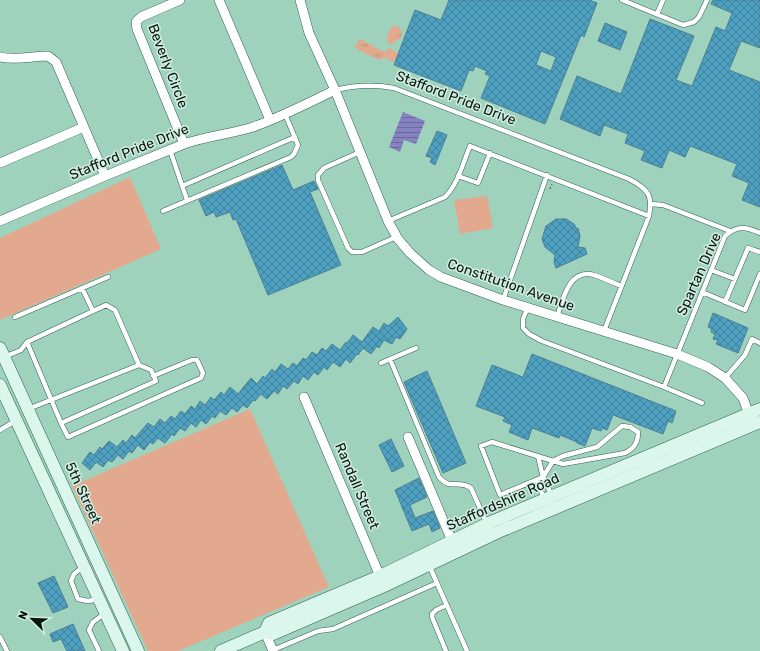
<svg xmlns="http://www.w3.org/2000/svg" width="760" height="651" font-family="Rubik,sans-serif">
<defs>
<pattern id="park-tufts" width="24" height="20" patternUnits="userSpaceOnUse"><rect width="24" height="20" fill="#e2a98e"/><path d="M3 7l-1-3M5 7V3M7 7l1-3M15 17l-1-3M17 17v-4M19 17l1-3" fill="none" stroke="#c09179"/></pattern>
<pattern id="water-rules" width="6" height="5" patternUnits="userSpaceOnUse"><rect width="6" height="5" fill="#8681c0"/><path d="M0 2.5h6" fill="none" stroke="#6b699a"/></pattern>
<pattern id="building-cross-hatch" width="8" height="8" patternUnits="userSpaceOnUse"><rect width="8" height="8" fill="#4ea0c1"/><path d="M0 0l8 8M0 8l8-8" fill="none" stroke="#3f819b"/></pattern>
</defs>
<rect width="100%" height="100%" fill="#9fd2bc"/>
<path fill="#e2a98e" d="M130 177 161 249 0 320V238Z
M487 196 493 228 460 234 454 200Z
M250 409 329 587 178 651H148L72 486Z"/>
<path fill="url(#park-tufts)" d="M394 25 400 28 402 33 400 39 397 40 395 43 391 44 387 42C386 36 390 29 394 25Z
M360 39 384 52 389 48 398 53V56L393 62 384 57 380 60H379L355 48V46Z"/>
<path fill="url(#water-rules)" d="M403 112 425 121 416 144 404 140 400 152 389 147Z"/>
<path fill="url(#building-cross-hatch)" stroke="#4d7f93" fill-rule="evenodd" d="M449 0H589L597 3 584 37 581 35 545 124 481 98 490 76 485 74 487 71 475 66 473 71 469 70 461 91 394 65 415 10 441 20ZM541 51 556 57 551 71 536 65Z
M713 0H760V48L741 41 729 70 760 82V207L742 200 749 183 732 176 737 164 690 146 685 157 669 150 662 168 641 160 645 151 625 143 628 134 604 125 600 136 560 119 577 76 621 94 650 19 694 36 676 80 692 86 716 27 725 31 732 13 711 4Z
M605 23 627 32 620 50 598 41Z
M437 131 447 135 435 165 430 162 432 158 426 156Z
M282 165 293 190 314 181 318 189 310 192 341 265 268 295 236 219 233 220 230 212 216 217 214 212 206 216 199 200Z
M556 219H566L574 224 577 229 578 228 580 236 578 247 585 248 587 254 556 268 554 262 555 255 545 247 542 239 546 226Z
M713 313 748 328 738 353 716 344 718 340 713 339 715 334 711 332 712 329 708 327Z
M398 317 407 329 400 339 396 337 392 344 384 340 379 348 377 346 371 354 363 348 358 355 357 354 350 363 346 359 340 367 333 362 327 370 324 367 318 375 314 372 308 380 303 376 298 384 294 381 287 389 283 386 278 394 274 391 267 399 261 394 255 401 253 400 247 408 243 405 237 412 232 408 226 415 220 411 215 418 212 416 206 424 201 420 196 427 191 423 185 431 180 428 174 436 172 434 165 443 158 438 153 444 150 442 144 450 138 445 132 453 129 451 123 459 118 455 112 462 108 460 103 467 96 462 90 470 82 463 90 452 94 455 100 447 102 449 109 441 117 447 123 440 126 443 132 435 135 438 148 423 154 427 160 419 165 423 171 416 175 419 181 411 185 414 191 406 195 409 200 401 205 405 211 397 214 400 221 392 224 395 230 387 238 394 251 378 257 384 263 376 265 378 272 369 275 372 281 364 288 369 293 363 297 366 303 358 306 360 312 352 317 355 322 348 326 351 332 344 340 350 346 342 347 343 353 335 362 342 373 327 379 331 384 323 388 326Z
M532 354 676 411 672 423 668 421 663 434 613 415 607 430 602 428 601 431 592 428 585 446 577 443V442L560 435 559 438 532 428 528 440 509 432 512 425 503 421 505 417 476 406 492 365 523 377Z
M427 371 466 463 443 473 404 382Z
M391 439 404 466 392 472 379 445Z
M419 478 427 497 410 505 415 518 433 511 440 528 432 532 429 524 412 531 395 490Z
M54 576 68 607 53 613 38 583Z
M73 624 85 651H67L61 639 53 642 50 634Z"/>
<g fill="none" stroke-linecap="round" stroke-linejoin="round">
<defs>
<path id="service" d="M622 0 683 25 694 22 699 17 707 0
M657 14 663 0
M335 90C355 85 373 84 394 88L629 179C648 189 653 195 649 216L604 331
M170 150 187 200
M360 152 324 168 318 175V180L348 248 352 252H362L396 237
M458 176 478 183 490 153
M182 186 295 137
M651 204 663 205 730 231
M163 211 291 157 294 154 298 145 285 114
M388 221 445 197C458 184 463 163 470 146L649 216
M711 270 735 279
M82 288 93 311
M702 292 745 310 760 274
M503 300 547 175
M725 302 748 248 760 252
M528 307 523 319V328L529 334 542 341 664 387 725 236C737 225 746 227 760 233
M15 317 108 277
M557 317C563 299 569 268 594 275 603 278 612 282 621 286
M27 342 61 423 156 381 151 370 139 365
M4 357 21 350 27 342 106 305 115 310 139 365 28 409
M390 359 439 477C451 491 457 479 471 488L487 524
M381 363 416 348
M725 378 745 355 752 339 760 343
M664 387 702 403
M61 423 68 437 201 378 203 373 197 360H192L153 376
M0 430 15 421
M538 456 543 477 552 496
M553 461 563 464 625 453C635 448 638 442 638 432L630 427 622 426 597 447 563 456 553 461 543 477 500 495 481 446 492 442 553 461
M537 480 544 499
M429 565 467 651
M84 566 74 574 71 581 78 599 88 601 99 599
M0 637 7 651
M273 650 318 631 333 629 437 583
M99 651 89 630 93 622 104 614
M446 651 432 617V614L436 610 447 605"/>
<path id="minor" d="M180 0 141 17 136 22 137 29 184 144
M219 0 270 120
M300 0 309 33 335 90 388 221 398 239 410 253 429 270 441 277 503 300 677 354 708 367 725 378 743 398 751 420
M0 57C17 61 31 56 48 56L56 62 105 176
M0 163 84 127
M0 221 105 176 184 144C207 136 231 134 253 127 281 117 308 103 335 90
M304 397 382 581
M408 437 452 541
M265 632 273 651"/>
<path id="secondary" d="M0 348 138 651
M0 385 123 651
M265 632 269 623 380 576 491 522 760 409
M221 651 265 632 273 634 384 586 496 533 760 422"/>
</defs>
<use href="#service" stroke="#30614e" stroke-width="5.5"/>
<use href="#minor" stroke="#30614e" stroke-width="10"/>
<use href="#secondary" stroke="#30614e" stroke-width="13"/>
<path stroke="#587c6c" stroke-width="1.5" stroke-dasharray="2 2" stroke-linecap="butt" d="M550 189 552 184"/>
<use href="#service" stroke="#fff" stroke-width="4.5"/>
<use href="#minor" stroke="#fff" stroke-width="9"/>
<use href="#secondary" stroke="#dbf6ec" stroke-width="12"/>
</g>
<g text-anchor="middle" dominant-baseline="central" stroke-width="3" stroke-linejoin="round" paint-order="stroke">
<g font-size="14" fill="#04170f" stroke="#d3ece1">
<text transform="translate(168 66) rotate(69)">Beverly Circle</text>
<text transform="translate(456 98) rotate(21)">Stafford Pride Drive</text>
<text transform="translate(129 152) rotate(-22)">Stafford Pride Drive</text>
<text transform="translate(699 274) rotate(-66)">Spartan Drive</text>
<text transform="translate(511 285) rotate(19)">Constitution Avenue</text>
<text transform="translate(357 486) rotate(67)">Randall Street</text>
<text transform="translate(83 493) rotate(65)">5th Street</text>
<text transform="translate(503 502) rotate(-24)">Staffordshire Road</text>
</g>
</g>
<g transform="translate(32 619) rotate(293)" stroke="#d3ece1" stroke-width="3" paint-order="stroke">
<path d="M0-3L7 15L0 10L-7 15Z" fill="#04170f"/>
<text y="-6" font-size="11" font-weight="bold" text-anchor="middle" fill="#04170f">N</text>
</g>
</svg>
